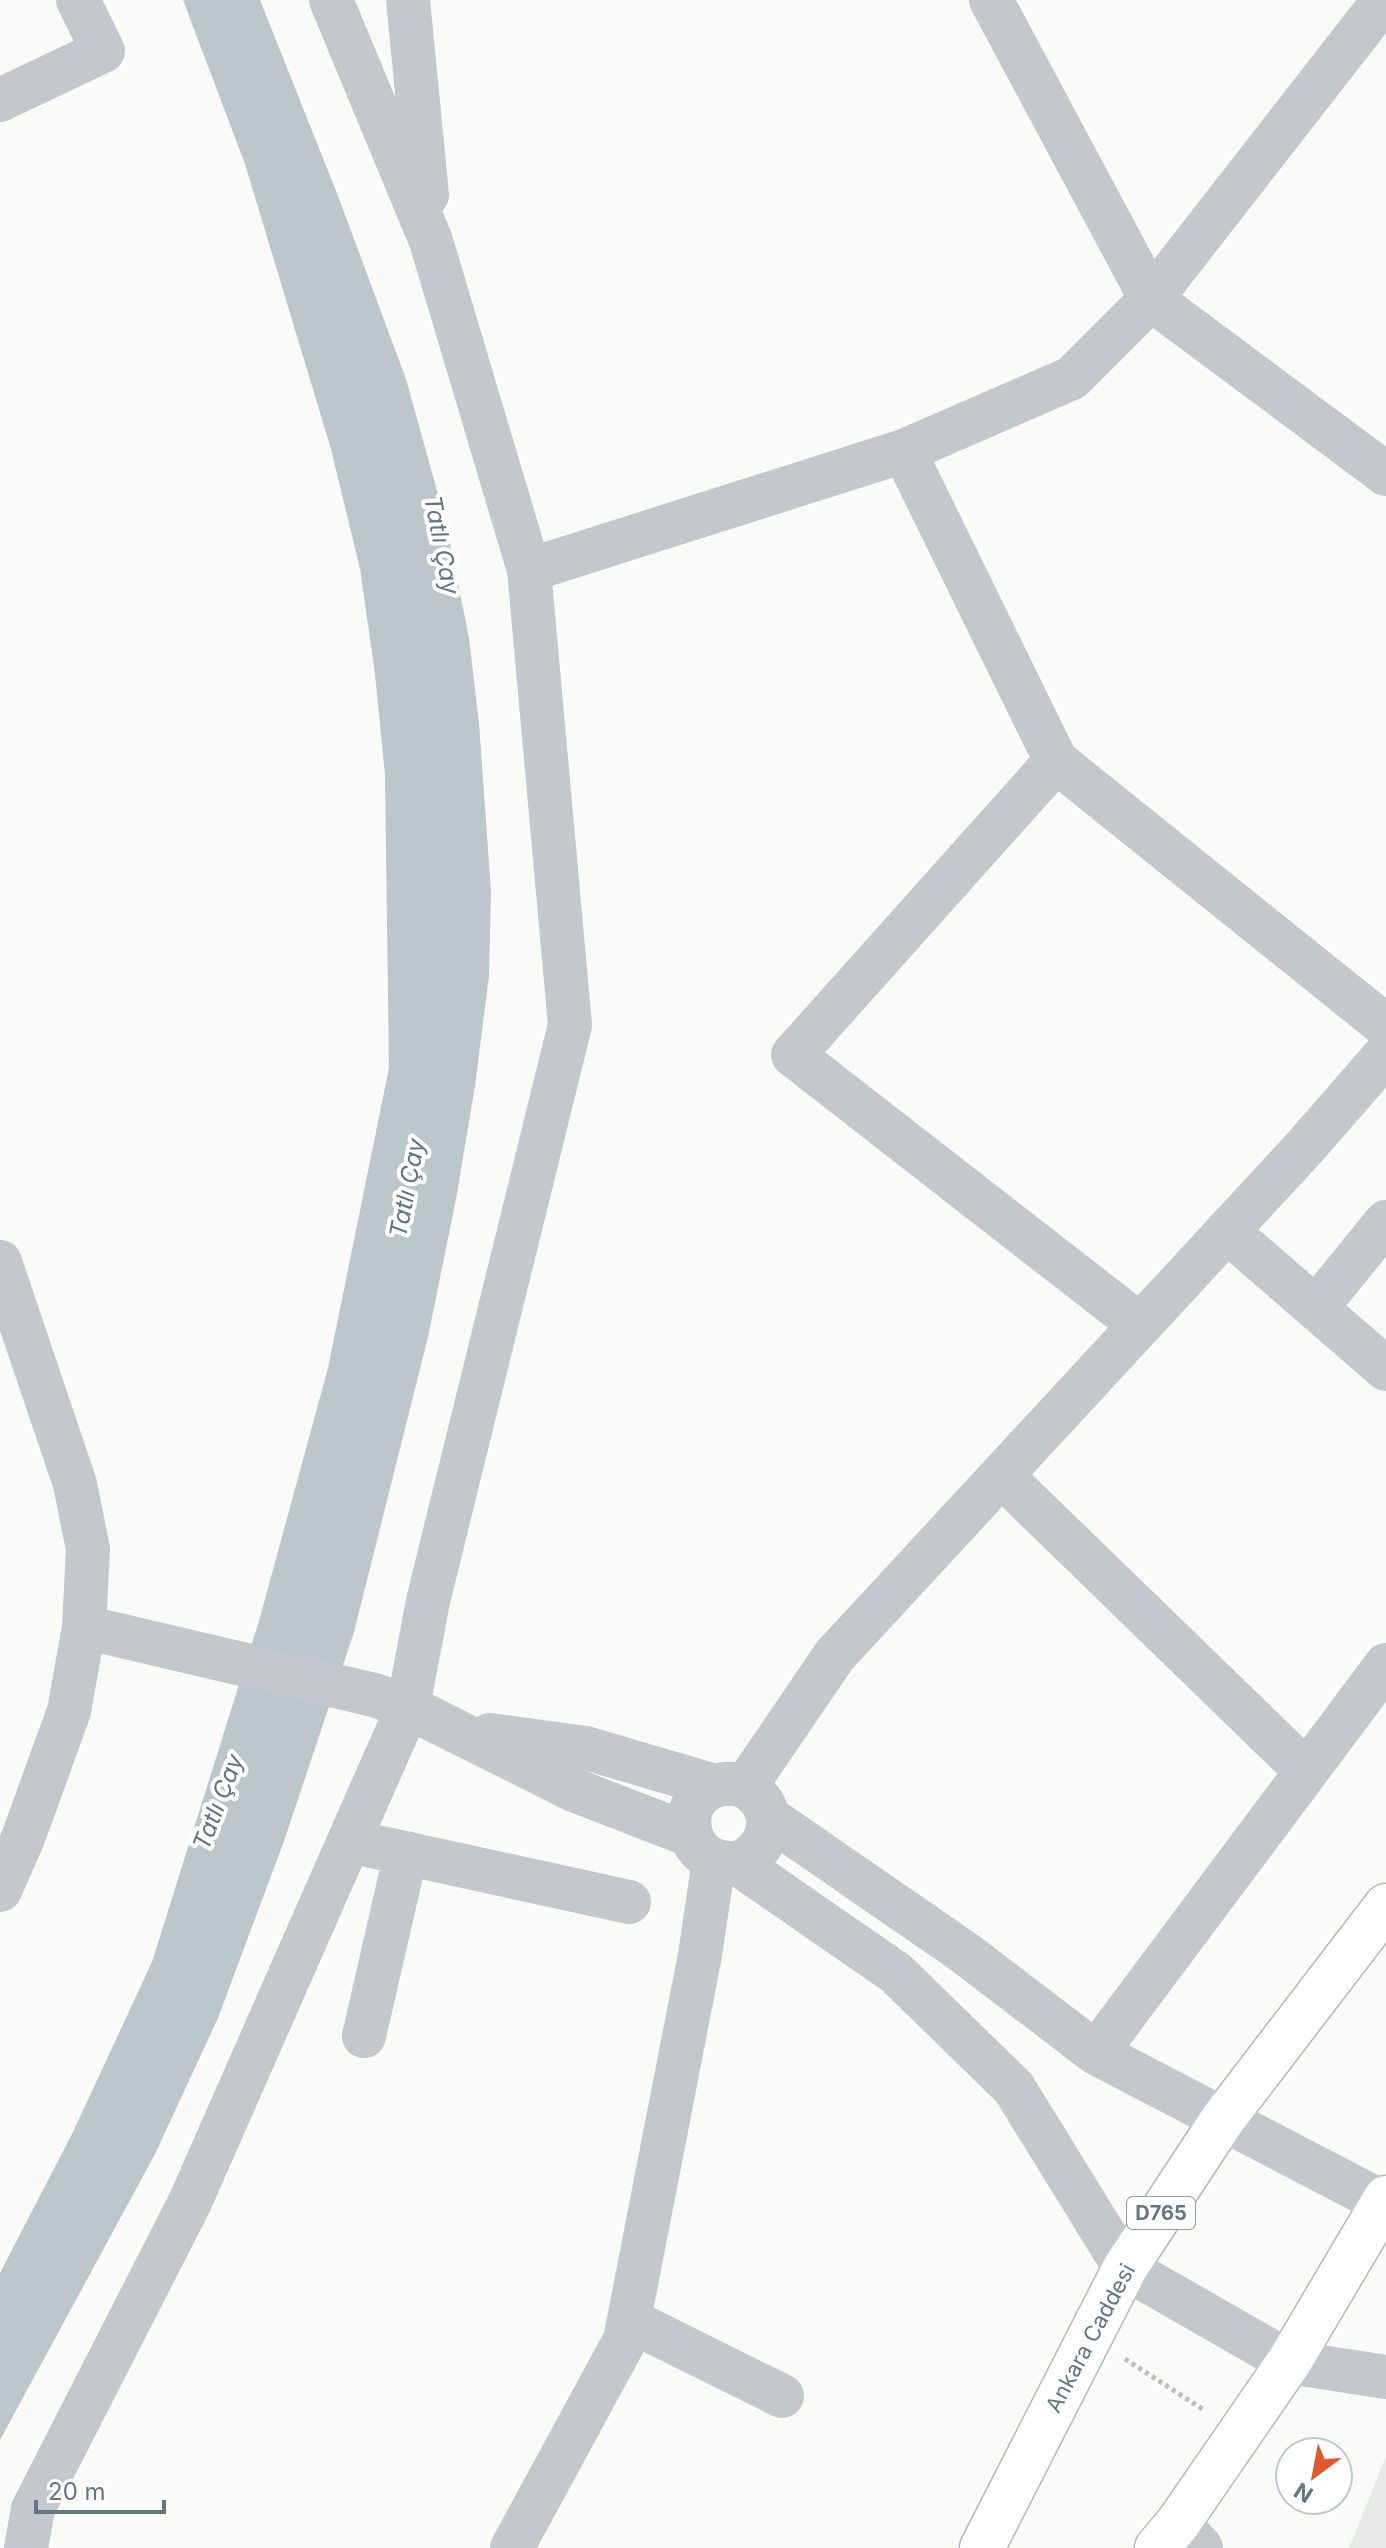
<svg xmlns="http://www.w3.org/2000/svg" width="1386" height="2548" font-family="Inter,sans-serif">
<rect width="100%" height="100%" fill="#fafaf8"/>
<path fill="#e8e9e9" d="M1386 2456V2548H1349Z"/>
<path fill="#bbc7cb" d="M183 0H260L338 196 406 379 446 523 469 638 479 723 491 892 489 976 475 1086 456 1199 428 1337 354 1632 284 1841 218 2018 155 2154 0 2440V2273L73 2132 152 1962 259 1621 328 1368 389 1068 385 775 375 674 360 569 331 449 245 164Z"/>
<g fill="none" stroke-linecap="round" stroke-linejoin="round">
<defs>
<path id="highway" d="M982 2548 1125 2268 1223 2119 1386 1906
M1157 2548 1178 2523 1289 2362 1386 2198"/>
</defs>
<use href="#highway" stroke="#b4b9bd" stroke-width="47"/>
<path stroke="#bbbfc2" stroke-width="5" stroke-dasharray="4 4" stroke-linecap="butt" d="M1125 2359 1204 2410"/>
<path stroke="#c3c8cc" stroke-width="44" d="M408 0 427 195
M991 0 1151 299 1386 474
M0 100 103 51 78 0
M904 451 1056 761
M529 570 904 451 1072 378 1151 299 1384 0
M1227 1231 1386 1369
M0 1262 75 1484 88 1549 84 1627 69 1711 23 1838 0 1890
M1316 1308 1386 1222
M1140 1325 793 1055 1056 761 1386 1026
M1002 1476 1305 1770
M84 1627 374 1695 408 1707 574 1790 690 1835
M490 1735 586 1748 715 1786
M745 1787 835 1655 1305 1147 1386 1054
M768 1817 965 1953 1096 2053 1386 2204
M349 1841 629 1902
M737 1863C767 1853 780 1817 755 1794 748 1787 737 1783 726 1784 673 1787 678 1868 737 1863L896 1973 1014 2088 1125 2268 1289 2362 1386 2377
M364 2036 406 1853
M1096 2053 1386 1665
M629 2320 782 2396
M1178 2523 1201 2548
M26 2548 33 2509 190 2202 408 1707 428 1601 570 1025 529 570 431 241 331 0
M512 2548 625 2340 700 1955 712 1874 718 1862"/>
<use href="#highway" stroke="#fff" stroke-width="44"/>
</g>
<g text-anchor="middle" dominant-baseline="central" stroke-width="8" stroke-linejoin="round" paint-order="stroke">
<rect fill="#fff" stroke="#939fa8" stroke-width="2" x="1127" y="2197" width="68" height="32" rx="6"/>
<g font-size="20" font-weight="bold" fill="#657683">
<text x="1161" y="2213">D765</text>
</g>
<g font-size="22" fill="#657683" stroke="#fff">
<text transform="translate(1090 2338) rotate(-62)">Ankara Caddesi</text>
</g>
<g font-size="24" font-style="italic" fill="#60757c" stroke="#fff">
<text transform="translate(442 545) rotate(79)">Tatlı Çay</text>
<text transform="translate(407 1188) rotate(-79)">Tatlı Çay</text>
<text transform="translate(218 1802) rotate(-69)">Tatlı Çay</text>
</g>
</g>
<g transform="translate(1314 2476) rotate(212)"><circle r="38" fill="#ffffff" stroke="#c1c8cd" stroke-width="2"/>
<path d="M0-6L14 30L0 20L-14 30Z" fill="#e4572e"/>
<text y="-12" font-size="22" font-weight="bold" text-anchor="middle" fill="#657683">N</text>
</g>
<path d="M36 2500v12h128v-12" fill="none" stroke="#657683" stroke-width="4"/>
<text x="48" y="2500" font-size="24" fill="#657683" stroke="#ffffff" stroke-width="6" paint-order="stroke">20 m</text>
</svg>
